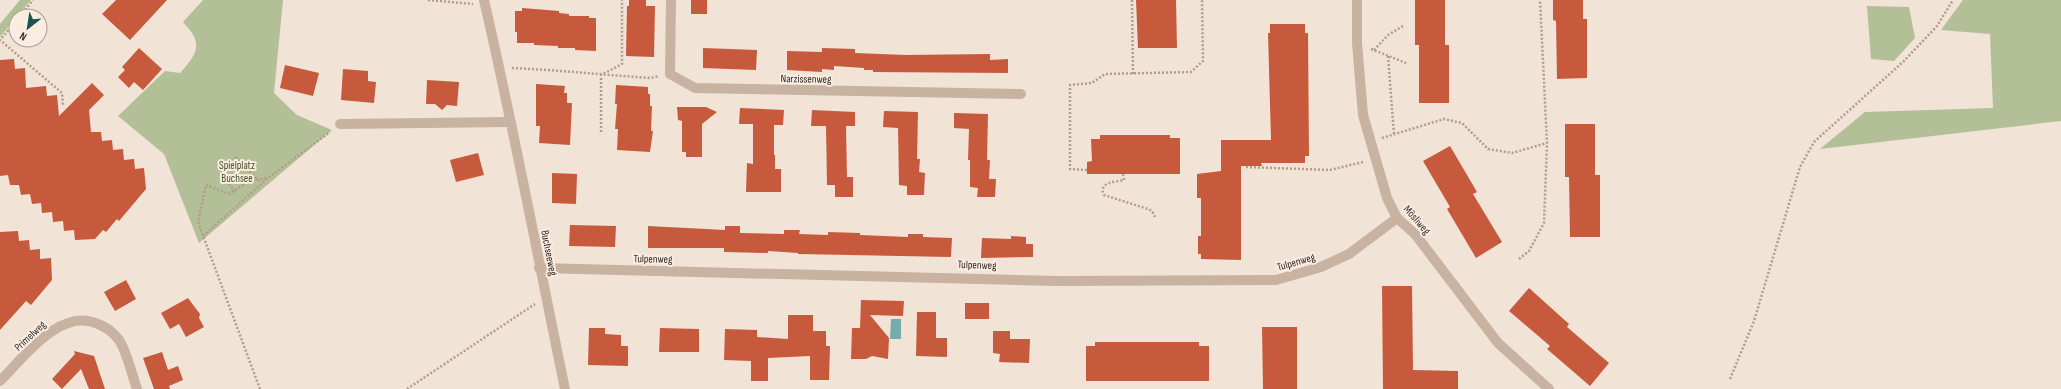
<svg xmlns="http://www.w3.org/2000/svg" width="2061" height="389" font-family="'Sofia Sans Condensed',sans-serif">
<rect width="100%" height="100%" fill="#f1e3d6"/>
<path fill="#b3bf96" d="M20 0H31L0 37V24Z
M203 0H283L274 93 297 115 332 130 199 243 164 154 118 116 165 71 180 73C199 52 203 43 183 22Z
M1963 0H2061V121L1820 149 1865 112 1993 108 1990 34 1941 30Z
M1867 6 1909 7 1915 38 1894 61 1871 59Z"/>
<path fill="#75adad" d="M891 319H901V339H890Z"/>
<path fill="#c75a3d" d="M116 0H167L130 40 102 14Z
M629 0H646V6H655L654 57 626 56 627 6H629Z
M691 0H707V14H691Z
M1136 0H1176L1177 48H1138Z
M1415 0H1445V45H1449V103H1419V45H1415Z
M1553 0H1583V19H1587V78L1557 79 1556 21 1553 20Z
M522 8 559 11V13L569 14V16H589V18H596V51L575 50V48H558V46L534 45V43H517V32H515V11H522Z
M1270 24H1305V33H1308L1309 156H1305V163H1261L1262 166H1241V260L1201 259V254H1198V236H1201V198H1197V174L1221 171V140H1271L1268 33H1270Z
M139 48 162 69 143 90 134 82 129 88 118 77 125 70 122 67Z
M703 48 757 50 756 70 703 68Z
M822 48 855 49V53L906 55 990 54V60L1008 59V73L873 72V70H864V68L834 66V70L822 69V72L787 70V51L822 52Z
M14 59 15 69 25 68 26 88 46 86 47 96 57 95 59 116 92 83 104 95 89 110 91 132H101L102 141 112 140 113 150 123 149 124 160 134 159 135 169 144 168 146 189 119 221 117 219 106 232 103 230 95 239 75 240 74 230 64 231 63 221 53 222 52 212 42 213 41 203 32 204 30 194 21 195 19 185H10L8 175 0 176V60Z
M285 65 319 73 313 96 280 88Z
M343 69 368 71V81L376 82 374 103 341 100Z
M427 80 459 82 457 106 447 105 442 110 435 104H426Z
M536 84 565 86 564 93H567V103H572L570 145 539 143 540 126H536Z
M616 85 648 87V94H650V106H652L651 131H653L650 152 617 150 618 129H615L617 104H615Z
M677 107H706L717 112 702 124V157H686V152H682V121L678 120Z
M740 108 784 110 783 125H774V155H775V169H781V192H746L747 163 753 164V124H739Z
M812 110 855 112V126H846L847 177H853V197H835V185H827L826 126H811Z
M884 111 918 112 917 159H920L919 172 925 173 924 195H907V186L899 185 898 128 883 127Z
M954 113 988 114 987 160H990L989 179H996L995 197H977L978 188 970 187V160H968L969 129 954 128Z
M1565 124H1595V175H1600V237H1570L1569 177H1565Z
M1100 135H1170V138H1180V174H1087V162L1092 161 1091 139H1100Z
M1450 146 1477 192 1473 194 1502 242 1476 258 1447 209 1450 207 1423 161Z
M478 153 484 175 456 182 450 160Z
M552 173 577 174 576 204 552 203Z
M570 225 616 226 615 247 569 246Z
M648 226 725 230V226H740V233L784 234V230H800L799 234 828 235V232L860 233V235L908 237V234H923V237L952 238 951 257 798 254V253L768 251V253L724 252V248H648Z
M18 231 19 241 29 240 30 250 40 249V259L51 258 52 280 31 305 26 301 0 330V232Z
M1011 236 1026 237V244H1033V257L981 258 982 238 1011 239Z
M126 280 136 299 115 311 104 292Z
M1382 286H1412L1413 370 1458 371V389H1383Z
M1529 288 1569 324 1567 327 1609 363 1590 386 1547 349 1550 346 1509 311Z
M188 298 200 314 199 318 204 327 186 337 179 324 170 329 161 313Z
M861 300 904 301 903 316 870 315 889 338 888 359 872 356 866 359H851L852 328H860Z
M965 303H989V319H965Z
M917 312H936V338H947V357L916 356Z
M788 315H813V331H826V346H830L829 380H810V356L768 358V381H751V361L724 360 725 329 757 330V337L788 339Z
M1262 327H1297V389H1263Z
M589 328H605V334L621 335V346H628V366L588 365Z
M660 328 699 329V352H659Z
M993 331H1010V339H1030L1029 363 999 362 1000 354 993 353Z
M1095 342H1199V346H1209V381H1086V346H1095Z
M74 351 94 356 105 389H89L81 369 62 389 52 379 75 354Z
M162 352 168 370 178 366 183 380 169 386 170 389H154L143 358Z"/>
<g fill="none" stroke-linecap="round" stroke-linejoin="round">
<path stroke="#b49c8c" stroke-width="2.5" stroke-dasharray="2 2" stroke-linecap="butt" d="M428 0 473 4
M1132 0 1133 74
M20 16 33 0
M16 21 0 40 62 93 63 105
M1371 49 1406 63
M1374 50 1388 35 1403 26
M1388 56 1394 135
M512 68C559 70 604 75 651 78L659 76
M601 132V75L622 64V0
M1382 138 1444 119 1462 123 1488 149 1512 153 1547 143
M1246 167 1330 170 1363 162
M1087 170 1070 169V85L1092 83 1105 74 1191 72 1203 61 1202 0
M1123 174 1124 180C1115 182 1098 182 1104 195L1148 209 1152 211 1155 217
M235 192 222 175 236 157 259 181
M203 236 268 178 330 132
M1519 259 1529 251 1544 223 1547 143 1540 0
M1730 379 1754 321 1800 167 1814 142 1904 61 1937 26 1953 0
M260 389 198 222 206 185 229 194 249 181 268 178
M407 389 535 304"/>
<path stroke="#c8b2a2" stroke-width="10" d="M484 0C514 129 538 259 565 389
M671 0 670 74 695 88 1021 94
M1357 0V43L1363 115 1387 198 1397 218 1415 234 1498 343 1549 389
M340 124 511 122
M539 268 1057 281 1276 280 1321 267 1349 254 1397 218
M0 381C24 357 60 307 98 324 106 327 114 333 119 340 127 352 132 375 137 389"/>
</g>
<g text-anchor="middle" dominant-baseline="central" stroke-width="4" stroke-linejoin="round" paint-order="stroke">
<g font-size="11" fill="#332925" stroke="#f9ede2">
<text transform="translate(806 79) rotate(1)">Narzissenweg</text>
<text transform="translate(1417 220) rotate(49)">Mösliweg</text>
<text transform="translate(549 253) rotate(79)">Buchseeweg</text>
<text transform="translate(653 259) rotate(1)">Tulpenweg</text>
<text transform="translate(1296 262) rotate(-16)">Tulpenweg</text>
<text transform="translate(977 265) rotate(2)">Tulpenweg</text>
<text transform="translate(30 336) rotate(-43)">Primelweg</text>
</g>
<g font-size="11" fill="#435128" stroke="#f9ede2">
<text x="237" y="165">Spielplatz<tspan x="237" dy="13">Buchsee</tspan></text>
</g>
</g>
<g transform="translate(28 28) rotate(210)"><circle r="19" fill="#f9ede2" stroke="#aa9f96"/>
<path d="M0-3L7 15L0 10L-7 15Z" fill="#1a5254"/>
<text y="-6" font-size="11" font-weight="bold" text-anchor="middle" fill="#332925">N</text>
</g>
</svg>
